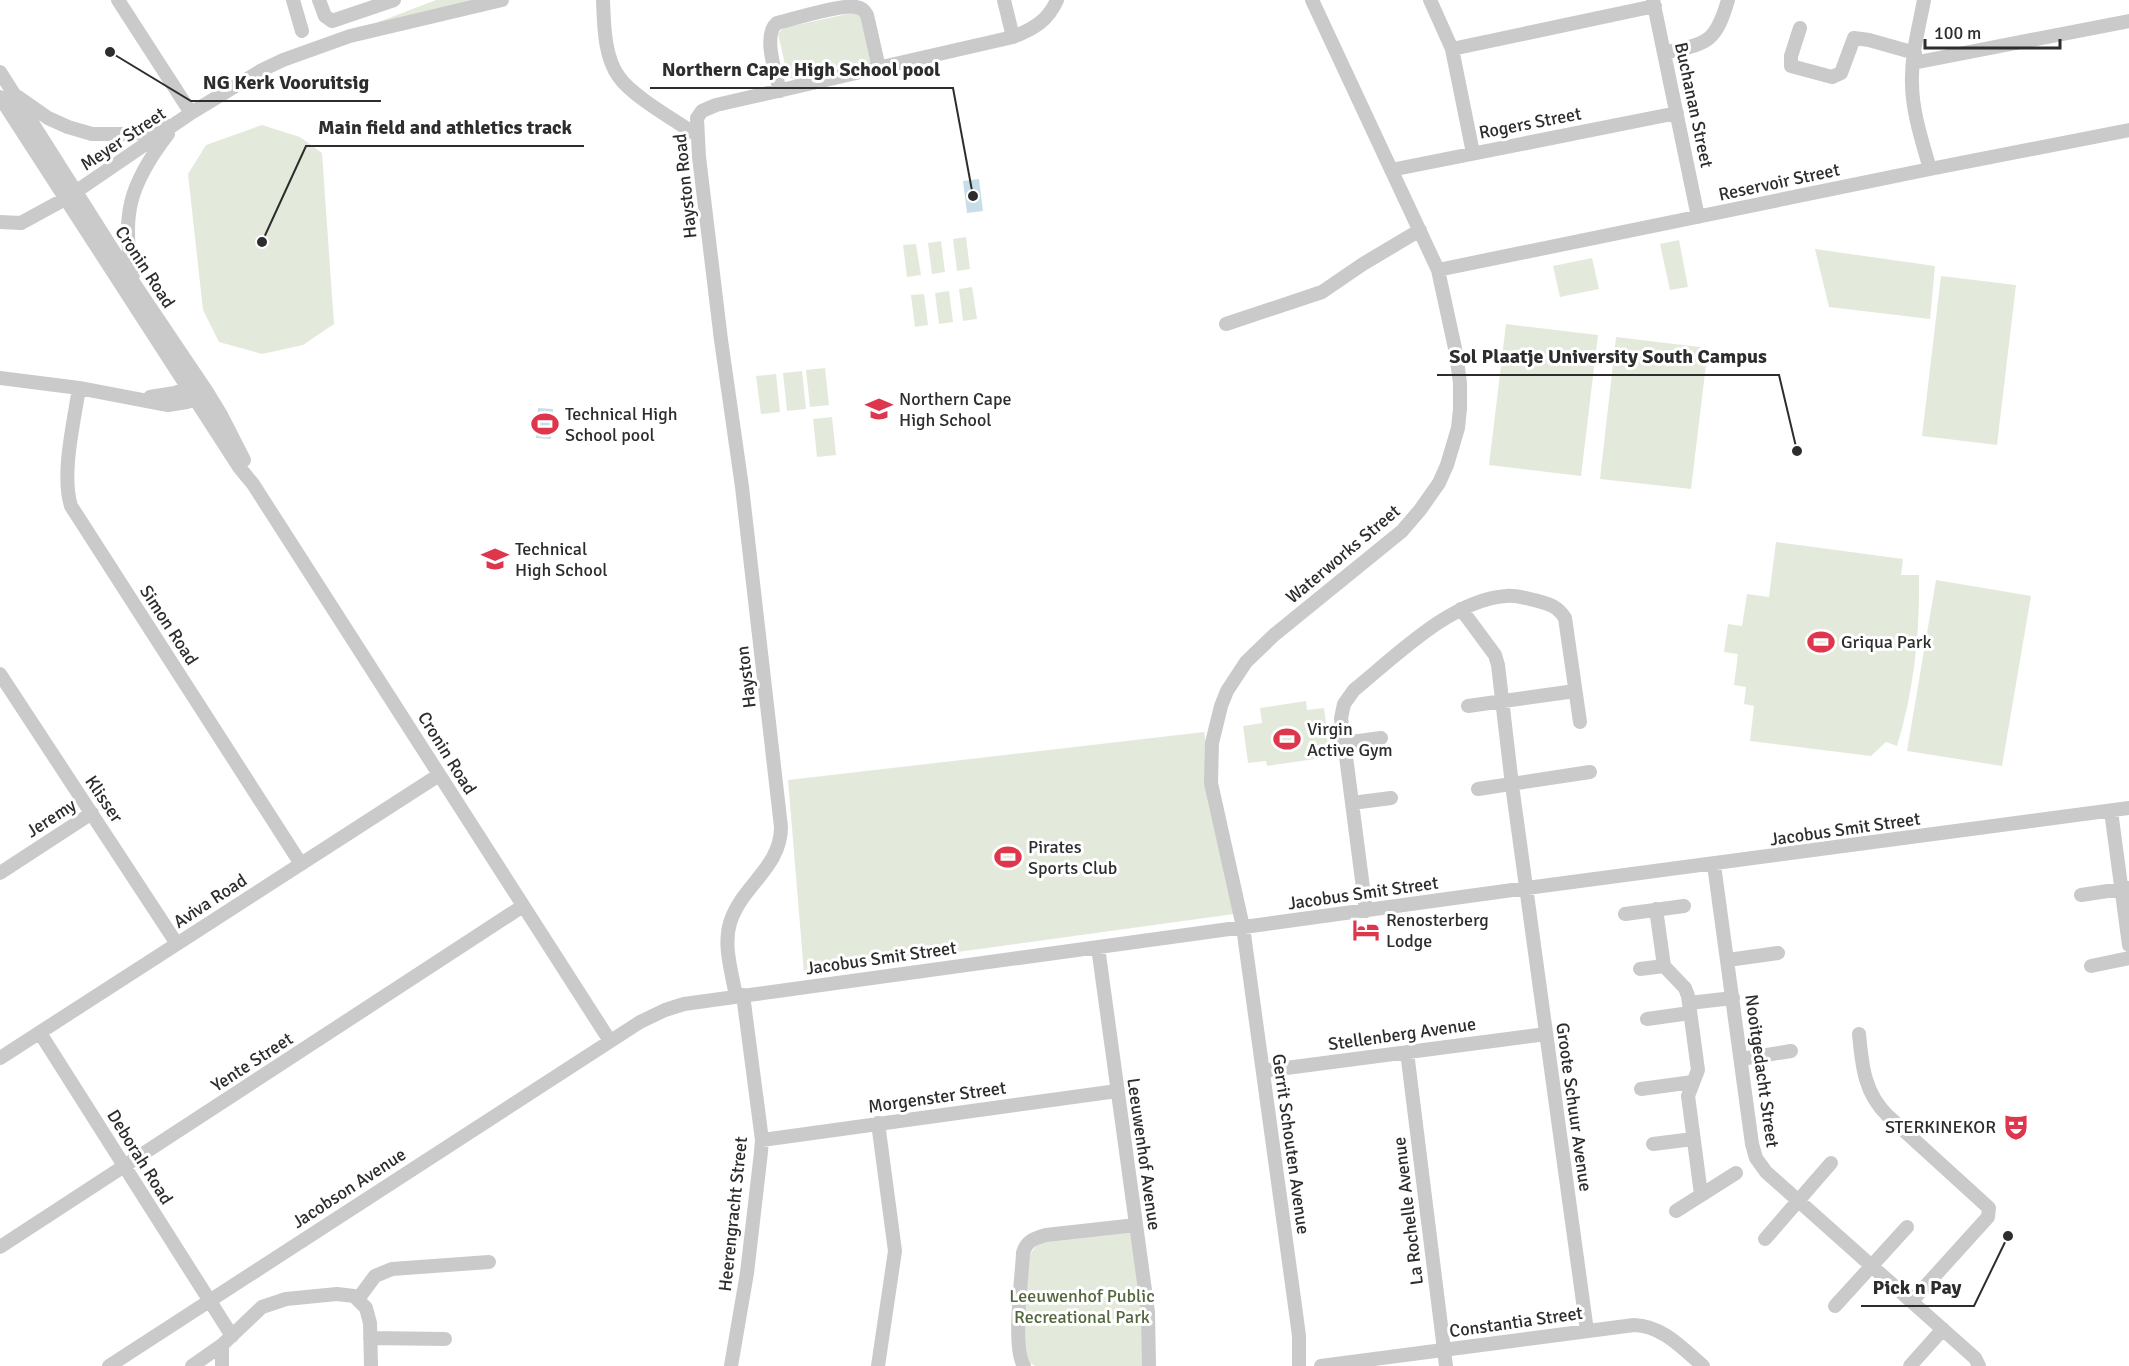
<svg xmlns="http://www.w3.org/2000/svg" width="2129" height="1366" font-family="Signika,sans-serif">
<rect width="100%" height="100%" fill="#fff"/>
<path fill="#e4eadb" d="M436 0H476L376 23Z
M861 11 877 54 870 65 797 81 788 77 778 34 783 28Z
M262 125 300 137 322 153 334 324 303 345 262 354 219 342 203 310 188 174 206 145Z
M966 237 970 269 957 271 953 239Z
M1679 240 1688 287 1670 290 1660 244Z
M941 241 945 272 932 274 928 243Z
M916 244 921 275 907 277 903 245Z
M1815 249 1935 266 1930 319 1829 307Z
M1592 258 1599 289 1560 297 1553 266Z
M1941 276 2016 285 1997 445 1922 436Z
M972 287 977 319 963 321 959 289Z
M949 291 953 322 939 324 935 293Z
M924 294 928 325 915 327 911 295Z
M1506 324 1598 335 1581 476 1489 465Z
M1616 337 1708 348 1691 489 1600 479Z
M825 368 829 405 810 407 806 370Z
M802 371 806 409 787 411 783 373Z
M776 374 780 412 761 414 756 376Z
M832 417 836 455 817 457 813 419Z
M1776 542 1903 559 1901 575H1919C1920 633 1914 691 1897 746L1886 742 1871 756 1750 741 1754 706 1744 704 1746 687 1734 685 1738 654 1724 652 1728 624 1742 626 1747 594 1769 597Z
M1936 580 2031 596 2002 766 1907 751Z
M1306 701 1307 710 1324 708 1330 752 1314 754 1315 759 1267 766 1266 761 1248 763 1243 726 1262 723 1260 708Z
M1204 732 1234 914 804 973 788 780Z
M1129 1232 1132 1236 1142 1311 1144 1366H1035L1026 1360 1022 1336 1027 1257 1038 1244 1050 1240Z"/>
<path fill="#c7dee9" d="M979 179 983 211 967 213 963 181Z
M538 408 553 409 551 439 536 438Z"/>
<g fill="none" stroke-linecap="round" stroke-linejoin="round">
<path stroke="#cacaca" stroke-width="14" d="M118 0 191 113
M293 0 302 31
M319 0 325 16 332 21 394 0
M603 0C604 24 604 57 619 77 632 96 676 121 697 135
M1004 0 1013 37
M1430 0 1452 49 1473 153
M1653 0 1698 217
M1924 0C1919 27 1911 55 1912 83 1912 111 1922 141 1930 169
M1800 28 1791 56V66L1832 77 1841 73 1854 38 1869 40 1915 53
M1452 49 1655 6
M1664 53C1706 43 1715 45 1728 0
M1913 63 2129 21
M0 72 135 285 207 392 221 415 244 460
M780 91C776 74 762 35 777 23 793 19 842 4 856 7 862 8 864 10 867 15L879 68
M0 97 239 467 253 484 610 1041
M18 97 48 118 68 127 92 134H133L168 126
M1391 170 1677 113
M0 222 21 223 65 199 191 113 262 70 283 60 350 36 502 0
M1438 270 1930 169 2129 130
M133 275C120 215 131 182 168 134
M1226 324 1322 292 1363 264 1420 230
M0 378 79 388 168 405 187 402 201 396
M79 388C74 422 61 474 71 506L301 864
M150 397 175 393 195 385
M1461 609 1495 655 1498 665 1512 785 1587 1331
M0 674 177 944
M1468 706 1575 691
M1344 743 1381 738
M1478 789 1590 772
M1352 803 1391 798
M2111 811 2129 945
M1714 865 1752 1144 1756 1158 1766 1172 1975 1358 1979 1366
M0 873 92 813
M2081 895 2129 888
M1656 909 1664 966 1685 988 1688 996 1698 1070 1688 1096 1701 1194
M1366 911 1341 718 1344 704 1354 690C1396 656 1451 600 1506 596 1516 595 1525 598 1534 600 1548 604 1557 605 1565 618L1580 722
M1625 914 1684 906
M1098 947 1148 1312 1149 1366
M1728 960 1778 953
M2091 966 2129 958
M1640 969 1664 966
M736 996C732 973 723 946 730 923 741 886 781 868 781 827L742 487 721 340 699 157 697 118 702 111 716 105 1013 37C1033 29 1048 21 1057 0
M1689 1003 1733 998
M1647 1019 1690 1013
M40 1033 232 1336
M1859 1034C1862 1065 1864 1093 1888 1116L1989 1208 1988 1217 1912 1301
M1407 1052 1446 1366
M0 1058 439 775
M1741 1059 1791 1051
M1263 1071 1546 1034
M1641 1089 1693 1082
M878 1123 895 1251 878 1366
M762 1140 1117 1091
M1653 1144 1693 1139
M1676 1211 1736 1173
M1765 1239 1831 1163
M0 1247 523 906
M358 1299 375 1276 392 1269 489 1262
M1835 1306 1907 1227
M370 1338 445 1339
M222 1345V1366
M109 1366 640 1022 665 1010 684 1004 1527 888 2129 808
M192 1366 222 1345 262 1307 286 1299 337 1294 354 1296 366 1308 370 1323 371 1366
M731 1366 747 1273 761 1152 762 1140 743 995
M1024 1366C1012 1347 1022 1278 1023 1253 1026 1241 1035 1238 1046 1235L1136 1225
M1299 1366V1336L1295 1306 1243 927 1211 783 1212 743 1221 706 1227 691 1246 662 1274 635 1402 531 1420 510 1439 483 1447 465 1458 428 1460 409V383L1456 353 1438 270 1312 0
M1321 1366 1634 1325C1663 1326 1682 1348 1703 1366
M1910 1366 1943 1329"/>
</g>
<defs>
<symbol id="school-bare" viewBox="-9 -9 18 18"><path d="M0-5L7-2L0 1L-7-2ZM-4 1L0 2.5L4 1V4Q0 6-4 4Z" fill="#dd364d" stroke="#fff" stroke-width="2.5" paint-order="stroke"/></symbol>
<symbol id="stadium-bare" viewBox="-9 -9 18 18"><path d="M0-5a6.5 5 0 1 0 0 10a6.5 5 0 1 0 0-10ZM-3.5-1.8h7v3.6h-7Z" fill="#dd364d" stroke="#fff" stroke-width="2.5" paint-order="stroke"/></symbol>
<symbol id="hotel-bare" viewBox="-9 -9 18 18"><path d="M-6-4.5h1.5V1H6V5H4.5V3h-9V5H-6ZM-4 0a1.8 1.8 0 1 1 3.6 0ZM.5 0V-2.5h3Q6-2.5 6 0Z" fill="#dd364d" stroke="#fff" stroke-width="2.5" paint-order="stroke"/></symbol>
<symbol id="theatre-bare" viewBox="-9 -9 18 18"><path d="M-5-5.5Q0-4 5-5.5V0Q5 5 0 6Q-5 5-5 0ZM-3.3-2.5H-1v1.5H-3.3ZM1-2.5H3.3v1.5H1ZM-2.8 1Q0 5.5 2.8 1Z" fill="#dd364d" stroke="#fff" stroke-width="2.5" paint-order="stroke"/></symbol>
</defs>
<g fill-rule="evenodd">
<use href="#school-bare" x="860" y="390" width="38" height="38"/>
<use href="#stadium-bare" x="526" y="405" width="38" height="38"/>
<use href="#school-bare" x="476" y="540" width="38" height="38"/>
<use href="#stadium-bare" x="1802" y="623" width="38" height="38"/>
<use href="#stadium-bare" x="1268" y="720" width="38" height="38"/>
<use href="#stadium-bare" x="989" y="838" width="38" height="38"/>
<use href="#hotel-bare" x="1347" y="911" width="38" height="38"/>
<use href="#theatre-bare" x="1997" y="1108" width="38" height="38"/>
</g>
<g text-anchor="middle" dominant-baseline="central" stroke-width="6" stroke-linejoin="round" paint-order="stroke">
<g font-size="18" fill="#2d2d2d" stroke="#fff">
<text transform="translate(1694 105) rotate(78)">Buchanan Street</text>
<text transform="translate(1530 123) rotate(-11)">Rogers Street</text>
<text transform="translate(123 139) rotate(-34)">Meyer Street</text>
<text transform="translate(1779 182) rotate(-12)">Reservoir Street</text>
<text transform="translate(685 186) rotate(-96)">Hayston Road</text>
<text transform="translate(145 267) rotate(57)">Cronin Road</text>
<text transform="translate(1343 554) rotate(-40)">Waterworks Street</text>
<text transform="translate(169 625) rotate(57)">Simon Road</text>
<text transform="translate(746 677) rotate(-97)">Hayston</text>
<text transform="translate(447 753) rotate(58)">Cronin Road</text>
<text transform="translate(104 799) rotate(56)">Klisser</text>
<text transform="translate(51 818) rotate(-33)">Jeremy</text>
<text transform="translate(1845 829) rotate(-8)">Jacobus Smit Street</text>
<text transform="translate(1363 893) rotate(-8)">Jacobus Smit Street</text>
<text transform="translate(210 901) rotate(-33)">Aviva Road</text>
<text transform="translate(881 958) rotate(-8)">Jacobus Smit Street</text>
<text transform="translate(1402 1034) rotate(-8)">Stellenberg Avenue</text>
<text transform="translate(252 1062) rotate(-33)">Yente Street</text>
<text transform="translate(1762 1071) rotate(82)">Nooitgedacht Street</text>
<text transform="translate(937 1097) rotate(-8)">Morgenster Street</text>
<text transform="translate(1574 1107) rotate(82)">Groote Schuur Avenue</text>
<text transform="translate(1291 1144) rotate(82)">Gerrit Schouten Avenue</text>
<text transform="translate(1144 1154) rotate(82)">Leeuwenhof Avenue</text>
<text transform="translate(140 1157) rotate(58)">Deborah Road</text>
<text transform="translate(349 1188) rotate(-33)">Jacobson Avenue</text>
<text transform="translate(1408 1211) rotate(-97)">La Rochelle Avenue</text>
<text transform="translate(733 1214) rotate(-84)">Heerengracht Street</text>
<text transform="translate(1516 1322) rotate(-8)">Constantia Street</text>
</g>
<g font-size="18" fill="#2d2d2d" stroke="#fff" text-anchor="start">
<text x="899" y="399">Northern Cape<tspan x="899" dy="21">High School</tspan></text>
<text x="565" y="414">Technical High<tspan x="565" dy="21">School pool</tspan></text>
<text x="515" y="549">Technical<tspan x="515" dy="21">High School</tspan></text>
<text x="1841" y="642">Griqua Park</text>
<text x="1307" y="729">Virgin<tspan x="1307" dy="21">Active Gym</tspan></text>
<text x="1028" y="847">Pirates<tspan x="1028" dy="21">Sports Club</tspan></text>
<text x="1386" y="920">Renosterberg<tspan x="1386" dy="21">Lodge</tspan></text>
<text x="1996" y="1127" text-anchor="end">STERKINEKOR</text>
</g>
<g font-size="18" fill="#53663c" stroke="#fff">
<text x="1082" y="1296">Leeuwenhof Public<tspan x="1082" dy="21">Recreational Park</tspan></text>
</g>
</g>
<path fill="none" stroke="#2d2d2d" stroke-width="2" d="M973 196L953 88H650M110 52L191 101H381M262 242L306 146H584M1797 451L1779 375H1437M2008 1236L1974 1306H1861"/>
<g fill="#2d2d2d" stroke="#fff" stroke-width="2">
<circle cx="973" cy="196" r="6"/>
<circle cx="110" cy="52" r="6"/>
<circle cx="262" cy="242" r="6"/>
<circle cx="1797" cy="451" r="6"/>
<circle cx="2008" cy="1236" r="6"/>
</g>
<g font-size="20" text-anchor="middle" font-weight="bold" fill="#2d2d2d" stroke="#fff" stroke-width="6" stroke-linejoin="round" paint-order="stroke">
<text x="801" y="76">Northern Cape High School pool</text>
<text x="286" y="89">NG Kerk Vooruitsig</text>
<text x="445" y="134">Main field and athletics track</text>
<text x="1608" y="363">Sol Plaatje University South Campus</text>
<text x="1917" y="1294">Pick n Pay</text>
</g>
<path d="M1925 39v9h135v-9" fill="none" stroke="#2d2d2d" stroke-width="3"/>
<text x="1934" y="39" font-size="18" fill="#2d2d2d" stroke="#ffffff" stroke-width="4.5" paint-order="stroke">100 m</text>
</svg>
